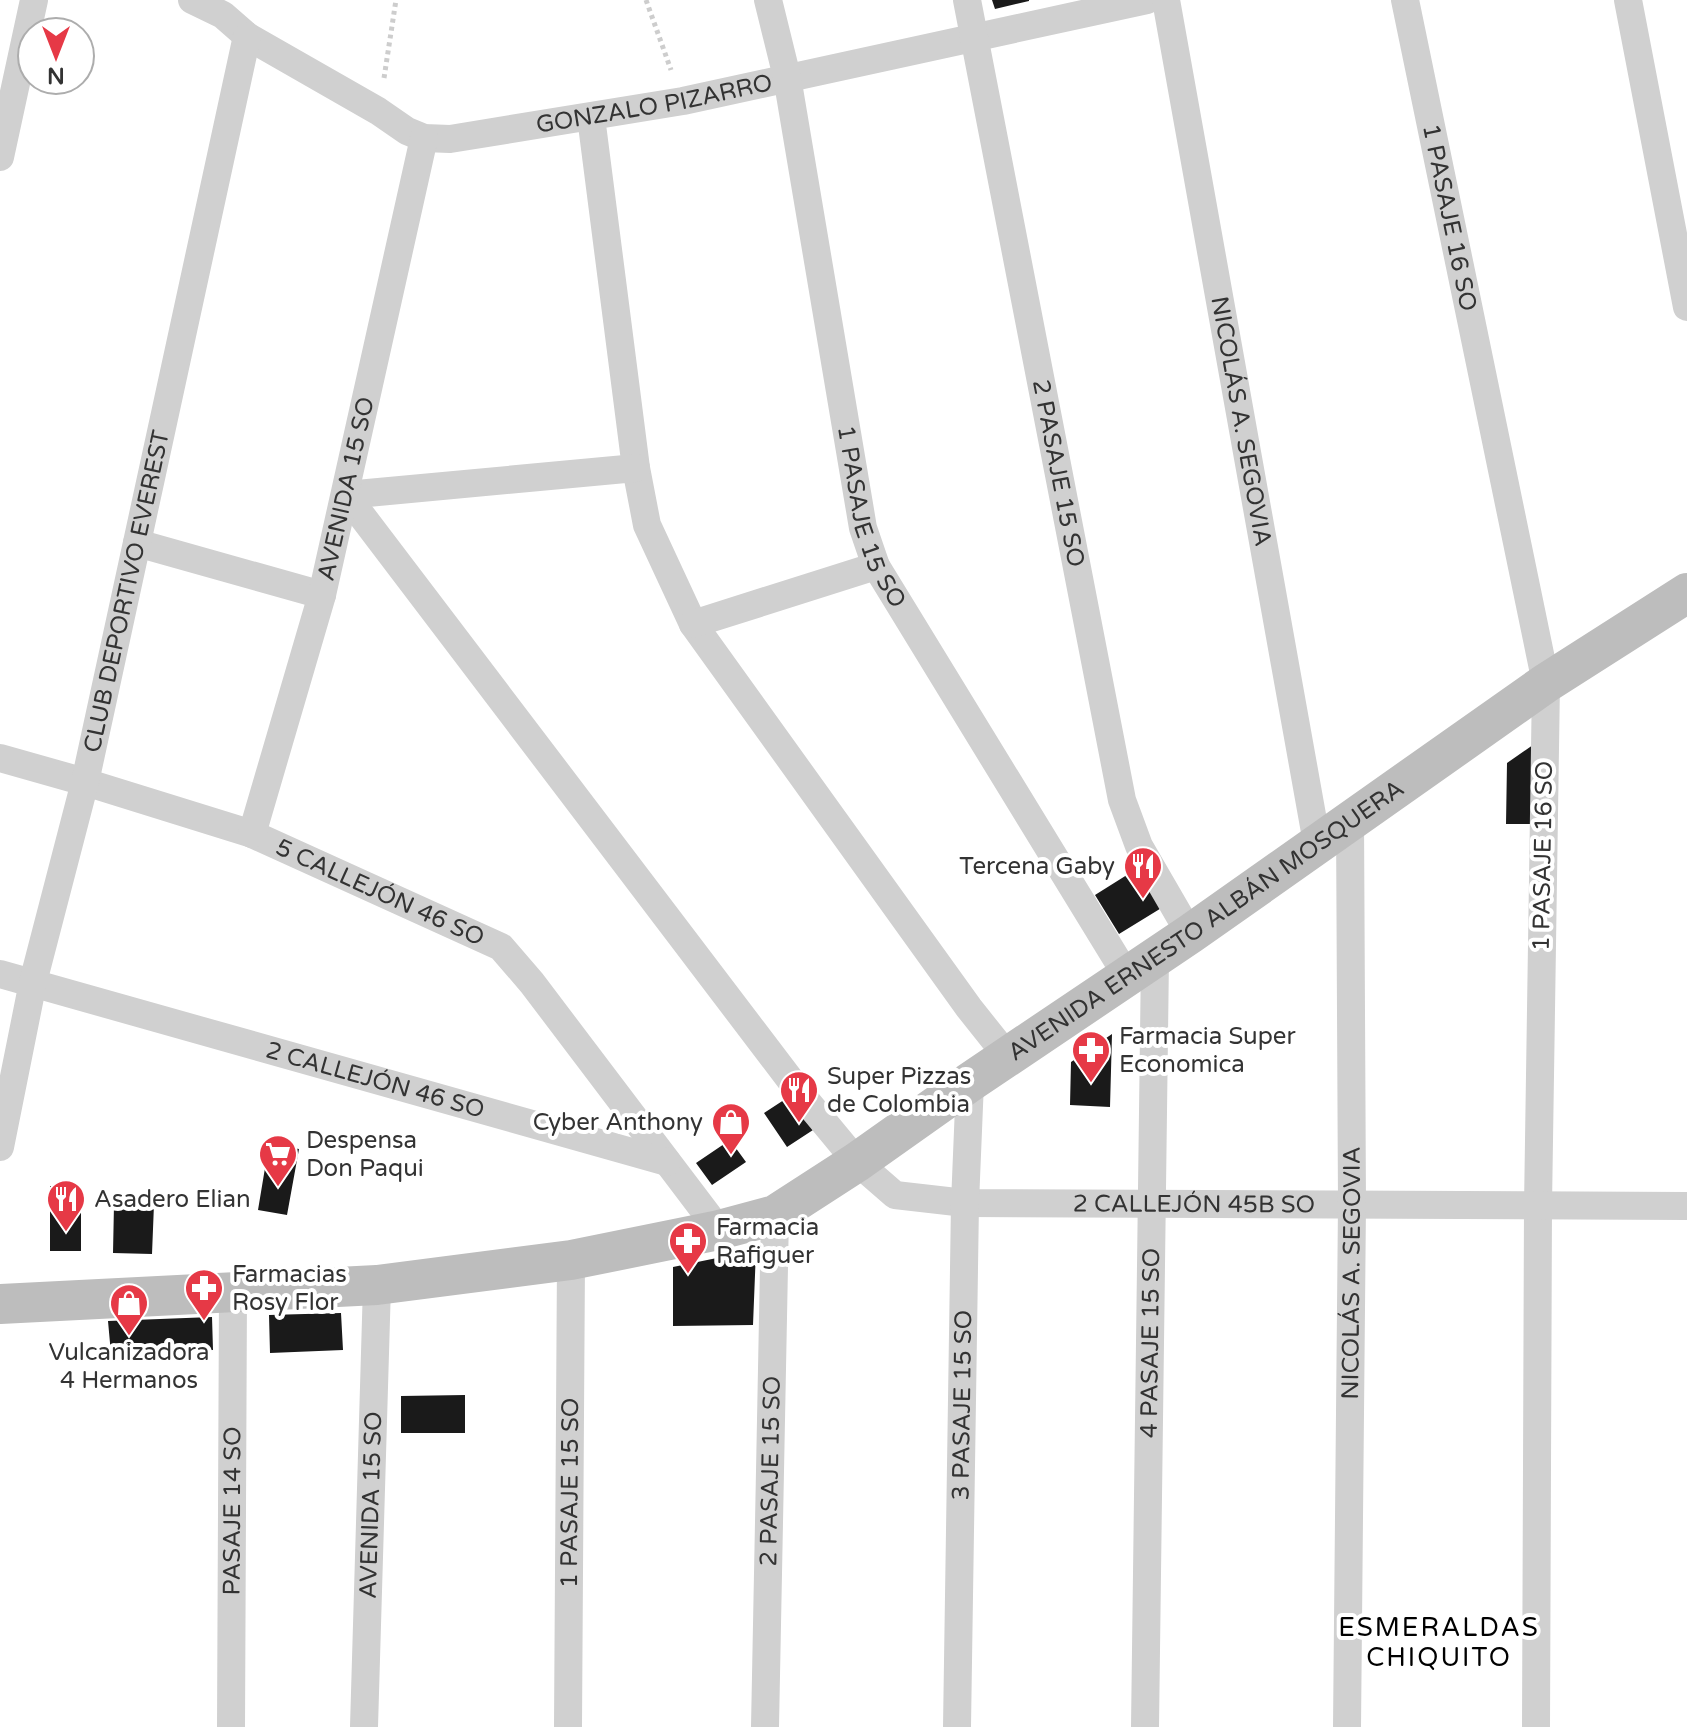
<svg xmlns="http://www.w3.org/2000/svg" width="1687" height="1727" font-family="'Varela Round',sans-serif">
<rect width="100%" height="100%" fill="#fff"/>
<path fill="#1a1a1a" d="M992 0H1029V1L995 9Z
M1540 740 1539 824H1506L1507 763Z
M1138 868 1163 907 1119 934 1095 895Z
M1112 1034 1110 1107 1070 1105 1071 1062Z
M790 1096 813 1130 787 1147 764 1113Z
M730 1140 746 1162 712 1185 696 1163Z
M269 1144 299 1149 287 1215 258 1210Z
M50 1186H81V1251H50Z
M114 1204H154L152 1254 113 1253Z
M756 1250 753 1325 673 1326V1267Z
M341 1313 343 1350 270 1353 269 1315Z
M212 1317 213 1350 111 1354 108 1321Z
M465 1395V1433H401V1396Z"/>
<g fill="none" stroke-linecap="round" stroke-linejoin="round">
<path stroke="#cdcdcd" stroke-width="5" stroke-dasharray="4 4" stroke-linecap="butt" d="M646 0 671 70
M384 78 396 0"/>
<g stroke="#d0d0d0" stroke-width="28">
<path id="s1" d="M192 0 223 15 247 36 378 111 407 131 424 138 450 139 683 101 1147 0"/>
<path id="s2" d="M768 0 787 77 863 528 876 566 1127 976"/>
<path id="s3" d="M967 0 1122 800 1139 846 1190 934"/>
<path id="s4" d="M1166 0 1317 843"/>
<path id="s5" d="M1405 0 1546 683 1538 1206 1536 1727"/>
<path d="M1628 0 1687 307"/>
<path d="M591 117 636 468 647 525 693 624 969 1008 1008 1057"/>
<path d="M0 157 34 0"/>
<path id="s6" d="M346 495 804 1098 857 1162 895 1195 965 1203 1687 1206"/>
<path d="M346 495 636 468"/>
<path d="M137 543 322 595"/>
<path d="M693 624 876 566"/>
<path id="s7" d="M0 758 85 782 252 834 501 947 532 983 719 1230"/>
<path id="s8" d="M252 834 322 595 424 138"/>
<path id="s9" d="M0 974 667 1162"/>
<path id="s10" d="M0 1147 33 982 85 782 247 36"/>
<path id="s11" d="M231 1727 233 1293"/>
<path id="s12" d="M364 1727 377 1285"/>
<path id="s13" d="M568 1727 571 1260"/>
<path id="s14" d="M765 1727 775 1215"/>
<path id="s15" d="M957 1727 965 1203 970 1082"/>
<path id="s16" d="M1145 1727 1155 958"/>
<path id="s17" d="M1347 1727 1352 1204 1350 819"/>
</g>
<path stroke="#bdbdbd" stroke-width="40" id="s18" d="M0 1304 377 1285 571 1260 719 1230 775 1215 857 1162 970 1082 1190 934 1546 683 1687 593"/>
</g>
<defs>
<symbol id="restaurant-pin" viewBox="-11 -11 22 30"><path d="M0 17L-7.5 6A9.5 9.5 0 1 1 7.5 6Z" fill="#e63946" stroke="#fff"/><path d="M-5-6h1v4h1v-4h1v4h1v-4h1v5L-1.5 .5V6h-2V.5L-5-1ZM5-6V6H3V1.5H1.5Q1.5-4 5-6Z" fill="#fff"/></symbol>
<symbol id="pharmacy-pin" viewBox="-11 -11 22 30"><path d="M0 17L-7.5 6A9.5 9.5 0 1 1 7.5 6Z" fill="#e63946" stroke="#fff"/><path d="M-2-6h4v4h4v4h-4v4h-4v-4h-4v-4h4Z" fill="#fff"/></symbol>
<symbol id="shop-pin" viewBox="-11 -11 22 30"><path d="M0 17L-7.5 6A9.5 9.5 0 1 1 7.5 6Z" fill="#e63946" stroke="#fff"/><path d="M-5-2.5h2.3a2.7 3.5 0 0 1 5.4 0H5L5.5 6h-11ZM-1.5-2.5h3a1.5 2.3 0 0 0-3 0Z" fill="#fff"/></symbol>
<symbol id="supermarket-pin" viewBox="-11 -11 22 30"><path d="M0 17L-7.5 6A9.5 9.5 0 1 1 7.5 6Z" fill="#e63946" stroke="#fff"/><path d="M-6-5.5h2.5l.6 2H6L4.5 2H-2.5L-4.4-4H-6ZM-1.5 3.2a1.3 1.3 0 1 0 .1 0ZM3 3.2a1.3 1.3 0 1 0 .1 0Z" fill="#fff"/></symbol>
</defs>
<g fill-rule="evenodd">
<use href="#restaurant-pin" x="1121" y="844" width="44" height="60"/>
<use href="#pharmacy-pin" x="1069" y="1028" width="44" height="60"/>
<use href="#restaurant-pin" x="777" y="1068" width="44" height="60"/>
<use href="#shop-pin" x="709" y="1100" width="44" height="60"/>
<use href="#supermarket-pin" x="256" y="1132" width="44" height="60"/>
<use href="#restaurant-pin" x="44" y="1177" width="44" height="60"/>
<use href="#pharmacy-pin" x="666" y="1219" width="44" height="60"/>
<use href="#pharmacy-pin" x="182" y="1266" width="44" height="60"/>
<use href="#shop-pin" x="107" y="1281" width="44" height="60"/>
</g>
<g text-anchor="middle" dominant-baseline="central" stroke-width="8" stroke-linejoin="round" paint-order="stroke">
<g font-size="24" fill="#333" stroke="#fff">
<text stroke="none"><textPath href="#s1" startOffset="504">GONZALO PIZARRO</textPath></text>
<text stroke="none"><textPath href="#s5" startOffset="222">1 PASAJE 16 SO</textPath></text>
<text stroke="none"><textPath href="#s4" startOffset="428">NICOLÁS A. SEGOVIA</textPath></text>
<text stroke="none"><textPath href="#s3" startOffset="482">2 PASAJE 15 SO</textPath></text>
<text stroke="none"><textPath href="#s8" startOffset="358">AVENIDA 15 SO</textPath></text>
<text stroke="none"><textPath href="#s2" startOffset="528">1 PASAJE 15 SO</textPath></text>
<text stroke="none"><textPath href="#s10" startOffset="570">CLUB DEPORTIVO EVEREST</textPath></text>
<text transform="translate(1543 856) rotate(-89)">1 PASAJE 16 SO</text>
<text stroke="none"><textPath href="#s7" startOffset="404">5 CALLEJÓN 46 SO</textPath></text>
<text stroke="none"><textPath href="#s18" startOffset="1304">AVENIDA ERNESTO ALBÁN MOSQUERA</textPath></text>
<text stroke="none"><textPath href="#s9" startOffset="390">2 CALLEJÓN 46 SO</textPath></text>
<text stroke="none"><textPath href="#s6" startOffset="1190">2 CALLEJÓN 45B SO</textPath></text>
<text stroke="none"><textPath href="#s17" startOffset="454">NICOLÁS A. SEGOVIA</textPath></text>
<text stroke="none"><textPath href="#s16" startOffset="384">4 PASAJE 15 SO</textPath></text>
<text stroke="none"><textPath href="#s15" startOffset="322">3 PASAJE 15 SO</textPath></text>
<text stroke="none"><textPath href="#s14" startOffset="256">2 PASAJE 15 SO</textPath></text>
<text stroke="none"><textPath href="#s13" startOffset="234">1 PASAJE 15 SO</textPath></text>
<text stroke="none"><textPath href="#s12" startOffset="222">AVENIDA 15 SO</textPath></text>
<text stroke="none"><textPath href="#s11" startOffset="216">PASAJE 14 SO</textPath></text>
</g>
<g font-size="24" fill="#333" stroke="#fff" text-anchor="start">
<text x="1115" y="866" text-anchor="end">Tercena Gaby</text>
<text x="1119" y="1036">Farmacia Super<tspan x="1119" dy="28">Economica</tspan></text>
<text x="827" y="1076">Super Pizzas<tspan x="827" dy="28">de Colombia</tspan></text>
<text x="703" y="1122" text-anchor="end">Cyber Anthony</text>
<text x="306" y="1140">Despensa<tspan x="306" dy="28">Don Paqui</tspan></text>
<text x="94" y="1199">Asadero Elian</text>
<text x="716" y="1227">Farmacia<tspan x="716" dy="28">Rafiguer</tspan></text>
<text x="232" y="1274">Farmacias<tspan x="232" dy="28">Rosy Flor</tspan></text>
<text x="129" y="1352" text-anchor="middle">Vulcanizadora<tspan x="129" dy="28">4 Hermanos</tspan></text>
</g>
<g font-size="26" letter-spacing="2" fill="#000" stroke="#fff">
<text x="1439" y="1627">ESMERALDAS<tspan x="1439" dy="30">CHIQUITO</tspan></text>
</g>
</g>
<g transform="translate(56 56) rotate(180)"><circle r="38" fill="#ffffff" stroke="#adadad" stroke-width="2"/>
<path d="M0-6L14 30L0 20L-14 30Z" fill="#e63946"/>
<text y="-12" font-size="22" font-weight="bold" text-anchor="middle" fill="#333333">N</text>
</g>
</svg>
